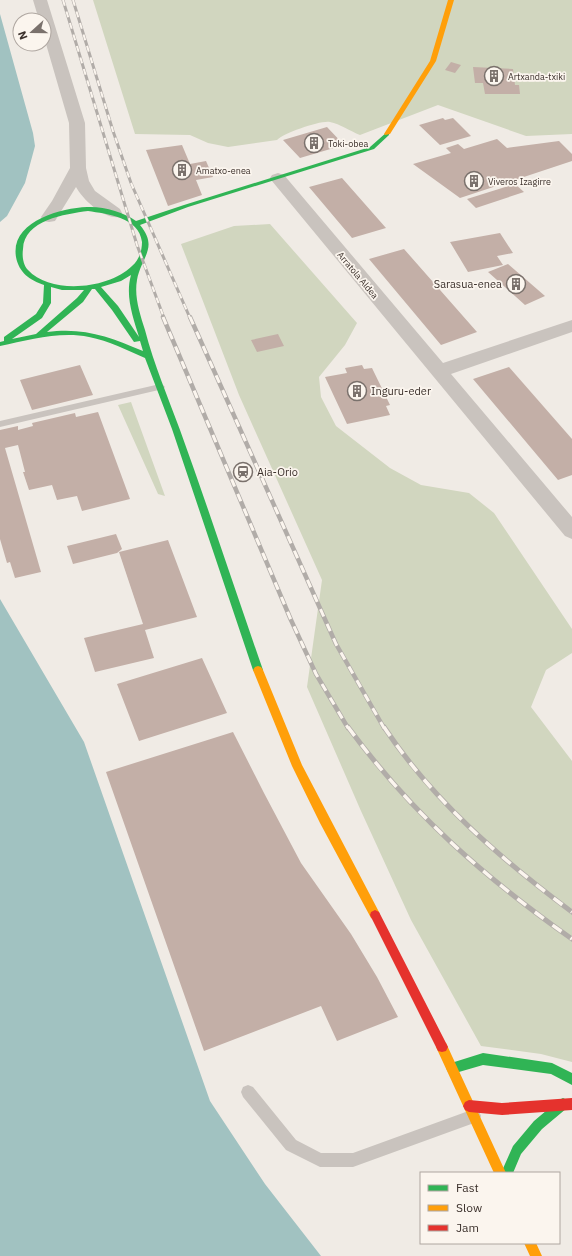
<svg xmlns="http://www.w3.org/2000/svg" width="572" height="1256" font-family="'IBM Plex Sans',sans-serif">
<rect width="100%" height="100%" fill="#f0ebe5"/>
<path fill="#d1d6bf" d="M93 0H572V134L526 136 438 105 360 135C350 131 340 124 330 122 321 120 284 133 277 140L228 147 208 143 190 135 135 134Z
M270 224 357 323 345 345 319 377 321 397 336 426 390 468 421 485 469 493 494 513 572 629V653L546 670 531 707 572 761V1062L541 1054 481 1046 411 920 361 811 307 687 322 580 239 395 181 244 234 226Z
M131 402 165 496 158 494 118 405Z"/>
<path fill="#a1c2c1" d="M0 14 33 133 35 146 25 183 7 216 0 222Z
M0 599 84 742 210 1101 265 1184 321 1256H0Z"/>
<path fill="#c3afa7" d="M451 62 461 65 455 73 445 70Z
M473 67 513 69 515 85H519L520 94H485L483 83H475Z
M443 118 445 120 453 118 471 136 440 145 419 125Z
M327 127 344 145 300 158 283 140Z
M497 139 507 148 559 141 572 154V161L460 198 413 164 451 153 446 148 458 144 464 149Z
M182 145 190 164 206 161 213 177 196 180 202 195 168 206 146 150Z
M342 178 386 228 352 238 309 187Z
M515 184 524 192 476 208 467 199Z
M500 233 513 253 497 256 503 265 468 272 450 242Z
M404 249 477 332 441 345 369 259Z
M508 264 545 296 525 305 488 272Z
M278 334 284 346 257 352 251 340Z
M80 365 93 395 32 410 20 380Z
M362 365 364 369 372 368 390 405 386 406 390 415 347 424 325 377 347 373 345 368Z
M509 367 572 439V475L558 480 473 379Z
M98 412 130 499 82 511 77 496 57 500 52 485 29 490 23 472H25L18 445 5 448 41 572 15 578 10 562 7 563 0 539V430L18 426V430L33 426 32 423 75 413 76 417Z
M116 534 122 549 117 553 73 564 67 546Z
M168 540 197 617 145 630 154 658 95 672 84 638 143 624 119 552Z
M202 658 227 713 139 741 117 684Z
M233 732 264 793 301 863 351 934 377 977 398 1017 337 1041 321 1006 204 1051 106 772Z"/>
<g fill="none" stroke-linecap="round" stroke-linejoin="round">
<path fill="#c9c3be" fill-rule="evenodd" d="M160 384 163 385 165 387 163 389 0 427V421Z
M248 1085 253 1087 296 1140 321 1153H353L474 1109 479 1111 481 1116 479 1121 474 1123 353 1167H320L286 1150 243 1097 241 1092 243 1087Z"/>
<path fill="#c9c3be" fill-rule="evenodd" d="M33 0H47L85 123 86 168 89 181 95 191 120 209 122 213 120 217C105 220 83 200 76 187L55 221 49 222 43 221 41 217 52 201 70 168 69 123 44 37V20H39Z
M278 173 284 175 443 363 572 320V332L451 374 572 517V539L565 536 272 181 270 178 272 175Z"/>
<path fill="#30b455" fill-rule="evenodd" d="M387 132 389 133V135L374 149 188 207 140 225C159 248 141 257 137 280 134 297 140 314 145 330 154 365 168 397 180 430 209 510 235 590 263 670L261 673H255L253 670 172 429 145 358C127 350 109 341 89 337 60 331 29 340 0 346V342L4 341V337L36 314 43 303 44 285C30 280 19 273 16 257 10 222 60 208 87 207 103 206 124 212 136 221L184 205 370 147ZM88 211C107 214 139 217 142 242 142 251 139 260 132 266 109 289 51 295 28 270 23 265 22 256 23 249 24 220 65 214 88 211ZM131 275C125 296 133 317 139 337L118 306 101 287 121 281ZM51 287 62 290H84L77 298 36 334 12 339 42 318 51 303ZM95 289 112 310 134 342 140 341 143 351C110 337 84 327 47 332L83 302 92 289Z
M483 1053 552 1063 572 1073V1085L551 1074 483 1065 452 1074 448 1072 446 1068 448 1064Z
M563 1098 567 1100 569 1104 567 1108 542 1129 521 1154 513 1173H501L513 1146 534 1121 559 1100Z"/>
<path fill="#ff9f0a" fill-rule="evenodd" d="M448 0H454L436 61 390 134 385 135 384 134 430 61Z
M258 666 261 667 263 670 302 765 379 912 380 915 379 918 375 920 371 918 320 823 292 766 253 670 255 667Z
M442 1042 446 1043 506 1173H494L436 1047 438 1043Z
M524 1243H536L542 1256H530Z"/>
<path fill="#e5322d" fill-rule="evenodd" d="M375 910 379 912 446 1043 448 1047 446 1051 442 1052 438 1051 370 915 371 912Z
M572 1098V1110L502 1115 469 1112 465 1110 463 1106 465 1102 469 1100 502 1103Z"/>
<defs>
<path id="rail-far2" d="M63 0 137 245 164 318
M73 0 113 131 131 183 190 318"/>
<path id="rail-far1" d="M163 317 291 620 316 674 348 728
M190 317 336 644 384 728"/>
<path id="rail" d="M348 727C412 814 484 877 572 939
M384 727C433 801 501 859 572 912"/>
</defs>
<use href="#rail-far2" stroke="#b1aca8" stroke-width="3"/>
<use href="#rail-far1" stroke="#b1aca8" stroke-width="4.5"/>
<use href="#rail" stroke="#b1aca8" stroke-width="5"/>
<use href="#rail-far2" stroke="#fbf5ee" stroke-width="2" stroke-dasharray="6" stroke-linecap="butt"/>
<use href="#rail-far1" stroke="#fbf5ee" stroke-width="3" stroke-dasharray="8" stroke-linecap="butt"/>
<use href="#rail" stroke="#fbf5ee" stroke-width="3.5" stroke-dasharray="11" stroke-linecap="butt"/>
</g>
<defs>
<symbol id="building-ring" viewBox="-11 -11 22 22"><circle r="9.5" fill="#fbf5ee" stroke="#7a716c" stroke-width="1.5"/><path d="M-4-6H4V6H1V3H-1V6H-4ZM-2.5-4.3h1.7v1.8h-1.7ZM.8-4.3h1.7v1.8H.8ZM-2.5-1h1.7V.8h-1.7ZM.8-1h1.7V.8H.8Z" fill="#7a716c"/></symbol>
<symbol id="station-ring" viewBox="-11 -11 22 22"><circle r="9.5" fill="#fbf5ee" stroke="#7a716c" stroke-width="1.5"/><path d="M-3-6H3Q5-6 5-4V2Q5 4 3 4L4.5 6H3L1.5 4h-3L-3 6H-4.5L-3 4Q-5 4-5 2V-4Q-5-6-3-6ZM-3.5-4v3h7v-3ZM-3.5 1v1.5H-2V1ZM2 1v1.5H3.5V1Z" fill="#7a716c"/></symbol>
</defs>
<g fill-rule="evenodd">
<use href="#building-ring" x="483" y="65" width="22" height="22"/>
<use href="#building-ring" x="303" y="132" width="22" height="22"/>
<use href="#building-ring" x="171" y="159" width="22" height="22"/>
<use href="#building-ring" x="463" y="170" width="22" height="22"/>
<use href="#building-ring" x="505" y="273" width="22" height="22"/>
<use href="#building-ring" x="346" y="380" width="22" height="22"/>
<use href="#station-ring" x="232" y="461" width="22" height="22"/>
</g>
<g text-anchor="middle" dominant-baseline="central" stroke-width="3.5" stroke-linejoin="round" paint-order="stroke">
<g font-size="9" fill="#3b302b" stroke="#fbf5ee" text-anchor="start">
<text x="508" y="76">Artxanda-txiki</text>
<text x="328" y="143">Toki-obea</text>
<text x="196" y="170">Amatxo-enea</text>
<text x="488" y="181">Viveros Izagirre</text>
</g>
<g font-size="9" fill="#3b302b" stroke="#fbf5ee">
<text transform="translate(358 275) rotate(50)">Arratola Aldea</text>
</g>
<g font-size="11" fill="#3b302b" stroke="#fbf5ee" text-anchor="start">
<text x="502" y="284" text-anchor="end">Sarasua-enea</text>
<text x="371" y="391">Inguru-eder</text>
<text x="257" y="472">Aia-Orio</text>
</g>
</g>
<rect x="420" y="1172" width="140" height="72" fill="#fbf5ee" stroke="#aea6a0"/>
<rect x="428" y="1185" width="20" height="6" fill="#30b455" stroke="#aea6a0"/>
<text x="456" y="1192" font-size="12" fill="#3b302b">Fast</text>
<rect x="428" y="1205" width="20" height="6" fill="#ff9f0a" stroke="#aea6a0"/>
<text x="456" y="1212" font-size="12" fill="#3b302b">Slow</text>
<rect x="428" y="1225" width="20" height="6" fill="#e5322d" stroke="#aea6a0"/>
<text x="456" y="1232" font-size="12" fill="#3b302b">Jam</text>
<g transform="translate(32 32) rotate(249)"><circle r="19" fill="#fbf5ee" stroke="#aea6a0"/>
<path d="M0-3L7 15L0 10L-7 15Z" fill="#7a716c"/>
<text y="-6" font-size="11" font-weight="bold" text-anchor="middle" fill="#3b302b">N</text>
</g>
</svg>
